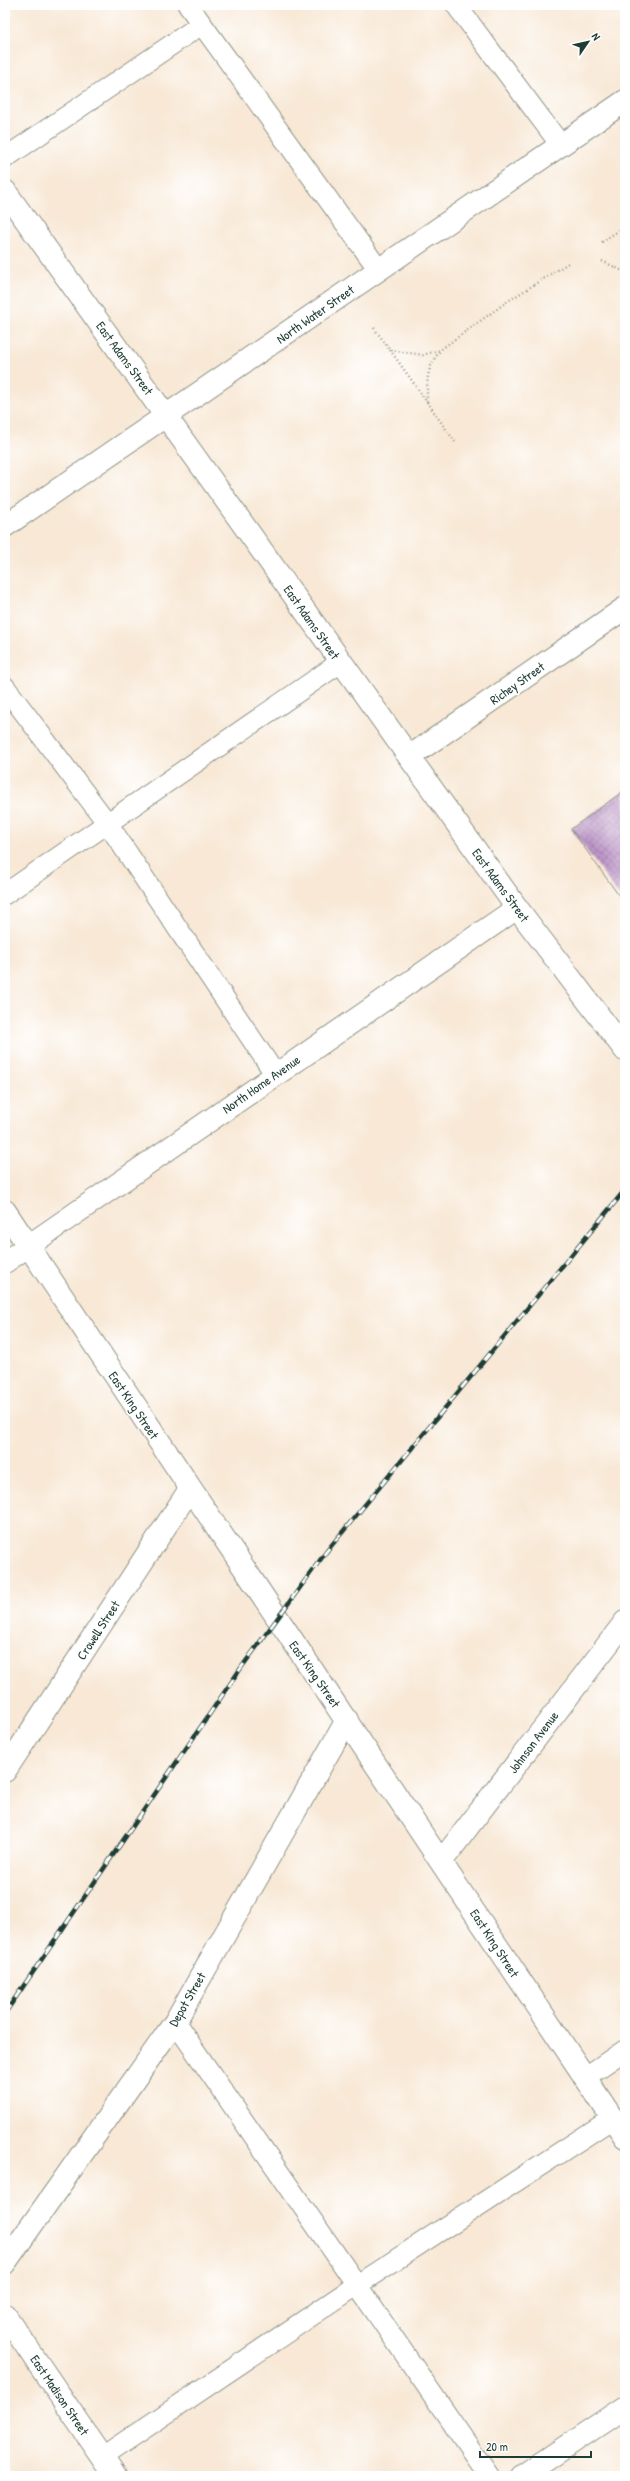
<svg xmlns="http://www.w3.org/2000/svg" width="630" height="2481" font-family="'Patrick Hand',sans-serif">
<defs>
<pattern id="building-cross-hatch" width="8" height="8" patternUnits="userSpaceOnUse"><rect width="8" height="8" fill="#bc94c7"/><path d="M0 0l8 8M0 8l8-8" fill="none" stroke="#987aa2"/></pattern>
</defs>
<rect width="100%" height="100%" fill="#fff"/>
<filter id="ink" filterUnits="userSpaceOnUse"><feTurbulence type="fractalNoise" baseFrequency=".025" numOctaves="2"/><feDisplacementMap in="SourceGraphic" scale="8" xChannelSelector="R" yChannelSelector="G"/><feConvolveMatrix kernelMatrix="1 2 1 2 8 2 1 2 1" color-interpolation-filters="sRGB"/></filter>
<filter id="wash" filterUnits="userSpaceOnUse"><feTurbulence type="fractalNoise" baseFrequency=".012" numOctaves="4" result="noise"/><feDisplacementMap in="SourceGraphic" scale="16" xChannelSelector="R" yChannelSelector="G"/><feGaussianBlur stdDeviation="0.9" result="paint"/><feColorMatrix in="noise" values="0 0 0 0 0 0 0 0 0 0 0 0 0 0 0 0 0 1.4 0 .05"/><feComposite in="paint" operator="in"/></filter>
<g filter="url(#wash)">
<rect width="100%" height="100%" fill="#f8e8d5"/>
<g id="blocks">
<path fill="url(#building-cross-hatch)" d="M625 790V904L571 829Z"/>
</g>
</g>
<g filter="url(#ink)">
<use href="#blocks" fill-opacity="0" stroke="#8c9284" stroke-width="1"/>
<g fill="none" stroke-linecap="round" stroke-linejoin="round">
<defs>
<path id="service" d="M188 5 379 270
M456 5 560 144
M5 158 202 24
M5 687 108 824 275 1074
M5 894 341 662
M175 2022 489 2476
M584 2078 625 2050
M102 2457 357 2285 613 2118"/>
<path id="minor" d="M5 191 517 908 625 1050
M5 526 625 101
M409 757 625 608
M5 1211 625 2137
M5 1262 517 908
M5 1771 190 1489
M441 1862 625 1622
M5 2263 175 2022 347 1720
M5 2315 115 2476
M522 2476 625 2407"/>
</defs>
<use href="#service" stroke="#8c9284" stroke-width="22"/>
<use href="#minor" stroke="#8c9284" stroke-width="24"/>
<path stroke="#8c9284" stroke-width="2.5" stroke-dasharray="1 3" stroke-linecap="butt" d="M602 242 625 226
M602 261 625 272
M374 328 390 350 423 355 440 350 508 301 570 262
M390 350 427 402C427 381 426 368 440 351
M427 402 455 442"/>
<use href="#service" stroke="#fff" stroke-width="20"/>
<use href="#minor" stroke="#fff" stroke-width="22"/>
<defs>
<path id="rail" d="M5 2013 241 1668 326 1552 625 1190"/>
</defs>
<use href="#rail" stroke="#1f3d34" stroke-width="4.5"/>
<use href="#rail" stroke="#fff" stroke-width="3" stroke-dasharray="9" stroke-linecap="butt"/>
</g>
</g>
<g text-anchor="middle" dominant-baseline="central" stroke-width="3.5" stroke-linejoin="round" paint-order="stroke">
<g font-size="13" fill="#1f3d34" stroke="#fff">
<text transform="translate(315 314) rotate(-35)">North Water Street</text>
<text transform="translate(125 358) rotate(54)">East Adams Street</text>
<text transform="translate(312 622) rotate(55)">East Adams Street</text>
<text transform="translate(517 683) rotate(-35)">Richey Street</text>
<text transform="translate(501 885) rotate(54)">East Adams Street</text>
<text transform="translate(261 1084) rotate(-35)">North Home Avenue</text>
<text transform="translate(134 1405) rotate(56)">East King Street</text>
<text transform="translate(98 1630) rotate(-57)">Crowell Street</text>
<text transform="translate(315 1674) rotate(55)">East King Street</text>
<text transform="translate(533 1742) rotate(-53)">Johnson Avenue</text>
<text transform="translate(495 1943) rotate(57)">East King Street</text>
<text transform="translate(187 1999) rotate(-60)">Depot Street</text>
<text transform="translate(60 2395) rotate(56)">East Madison Street</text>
</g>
</g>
<rect width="630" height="2481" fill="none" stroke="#fff" stroke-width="20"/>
<g transform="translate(588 42) rotate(56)" stroke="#ffffff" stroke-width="3" paint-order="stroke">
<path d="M0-3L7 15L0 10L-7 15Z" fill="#1f3d34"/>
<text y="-6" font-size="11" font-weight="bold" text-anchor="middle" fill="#1f3d34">N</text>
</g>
<path d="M480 2451v6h111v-6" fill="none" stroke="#1f3d34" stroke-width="2"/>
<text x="486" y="2451" font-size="12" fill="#1f3d34" stroke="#ffffff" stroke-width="3" paint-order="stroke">20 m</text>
</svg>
